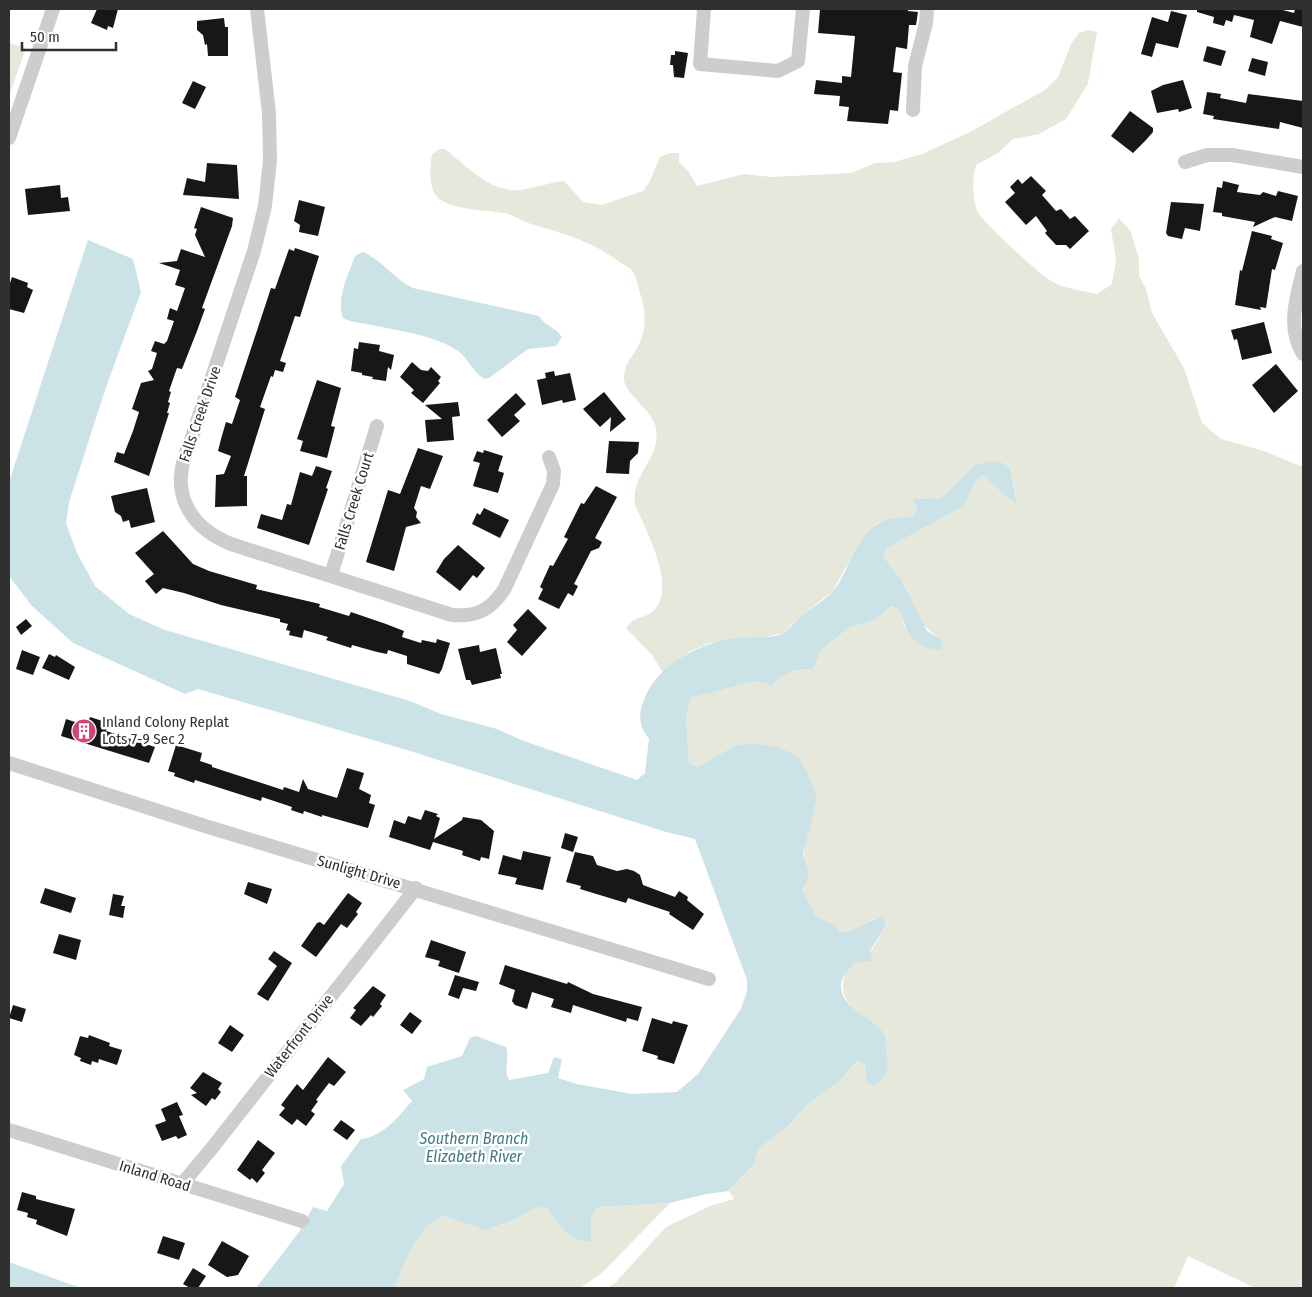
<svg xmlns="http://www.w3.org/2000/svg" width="1312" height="1297" font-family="'Fira Sans Condensed',sans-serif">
<rect width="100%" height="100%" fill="#fff"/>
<path fill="#e6e8dc" d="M1088 30 1097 32 1088 84 1066 119 1039 134 1013 139 998 153 976 165C972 178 972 202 979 214 988 227 1039 274 1053 282 1067 289 1083 291 1097 294L1112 284 1116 260 1111 229 1119 218 1131 232 1139 259V276L1146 289 1152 313 1184 368 1202 423 1221 439 1264 451 1303 467V1288H1255L1188 1256 1174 1288H607L615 1283 666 1227 710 1206 734 1199 729 1191 754 1164 757 1149 788 1126 807 1105 838 1082 857 1061 865 1063 866 1082 873 1022C847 1011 830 985 855 962 860 958 867 956 871 951 876 944 880 935 885 927L874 918 850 933 840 932 834 925 816 916 802 890C812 872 802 869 804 853 806 835 813 816 817 799L732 747 698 767 689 763 686 717 691 698 755 681 772 686C784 672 796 669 813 669L820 651 827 645 849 628 876 620 891 606 899 608 905 627 943 640C914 623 917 608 902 581 897 572 889 564 883 556L887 548 964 506 976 481 983 475 1004 495 1017 503 1010 469 1003 463 975 465 941 498 913 499 917 507 914 516 877 523 860 541 833 591 796 620 784 633 765 637H746L707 644 689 652 663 673 652 655 626 628C635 615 644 620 654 610 677 587 646 530 635 505 630 474 661 460 656 428 653 410 623 393 624 378 625 362 630 361 637 348 647 331 646 311 640 293 638 287 637 277 633 272 630 267 622 264 618 261 590 240 561 233 528 223 520 220 512 214 504 213 486 210 456 210 441 200 427 191 430 168 432 154L440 149H445C466 166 492 194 522 190 536 187 549 183 564 181L583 202 602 205 643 191 649 183 660 157 669 153H679V162L688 171 697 186 744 174 772 177 851 173 875 163 894 162 922 154 970 132 1045 90 1058 77 1071 44 1079 33Z
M9 43 26 48 9 96Z
M670 1203 602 1273 580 1288H395C403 1263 418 1228 442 1216L485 1230 517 1219 536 1207 547 1209 568 1234 591 1241V1217L598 1207Z"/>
<path fill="#cbe3e7" d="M88 240 133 259 141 292 106 387 69 502 66 523 77 553 95 586 129 614 165 630 410 701 441 714 497 729 524 741 637 780 645 773 649 739C638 725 638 714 645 697 661 660 708 639 748 637 759 636 775 639 785 632 790 629 793 623 798 619 809 609 825 601 834 590 850 570 853 539 877 524 885 518 903 518 914 516L917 507 912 499 941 498 975 465 993 461 1003 463 1010 469 1017 504 1004 495 983 475 976 481 964 506 887 548 883 556 901 579 927 631 943 640 941 650C911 647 909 636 899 609L891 606 876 620 849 628 827 645 820 652 813 669C796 669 784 672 772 686L755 681 691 698 686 717 689 763 698 767 732 747 751 743 779 748 798 756 807 772 817 799 803 854 808 872 807 881 802 890 816 916 834 925 840 932C857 933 867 918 884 917L885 927 870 951 872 961 854 963C849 970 841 977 841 986 842 1011 875 1017 884 1034 886 1038 886 1045 886 1049 889 1066 890 1076 874 1085L866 1082 865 1064 857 1061 838 1082 807 1105 788 1126 758 1149 754 1164 729 1191 706 1194 670 1203 598 1207 591 1217V1242C570 1242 559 1224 547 1209L536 1207 517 1219 485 1230 442 1216C418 1228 403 1263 395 1288H256L299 1232 313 1207 327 1211 344 1184 341 1166 361 1139C384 1136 398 1117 412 1101L403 1090 424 1079 427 1067 462 1056 470 1038 476 1036 506 1047C510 1058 503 1069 509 1080L548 1073 554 1057 562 1059 558 1078 577 1084 632 1094 677 1092 698 1074 741 1009 747 991V980L695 839 666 832 407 750 198 689 185 694 73 643 32 606 9 576V482Z
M363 252C382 260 394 279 413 288L539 316C545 326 553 325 562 337L556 346 528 349 489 378 484 379C470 369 469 359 458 351 435 334 379 327 350 321L343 318C336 298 348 275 355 256Z
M9 1262 75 1286 85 1288H9Z"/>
<path fill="#171717" d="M97 9H118L113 28 108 26 107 30 91 23Z
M820 9H908V11L918 12 916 25H909L907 49 896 47 893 72 902 73 898 111 890 110 888 124 847 121 849 107 839 106 840 96 814 94 816 80 842 83V76L851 77 855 36 818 33Z
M1197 9H1279L1294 13 1295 9H1303V27L1280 21 1272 44 1250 37 1254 20 1234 15 1232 22 1226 20 1224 26 1213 23 1214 17 1197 12Z
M1171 11 1187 15 1178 48 1156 43 1152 57 1141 54 1152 17 1168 22Z
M224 18 225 27H228V56H208L207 44 205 45 203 35 197 30V21Z
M1207 46 1226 51 1221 66 1203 61Z
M675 51 688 53 684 78 674 77 673 65H670L671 55H675Z
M1252 58 1268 62 1265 76 1248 71Z
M1183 80 1192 108 1179 112 1178 109 1157 113 1151 91 1163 85Z
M193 81 206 87 195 109 182 103Z
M1207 92 1221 94 1220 98 1246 103 1248 94 1303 101V128L1280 122 1279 129 1213 119 1214 116 1203 114Z
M1130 111 1153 128V132L1146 140 1133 153 1111 136Z
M207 163 237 165 239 199 183 195 187 178 205 182Z
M1031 176 1046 191 1042 195 1056 211 1061 209 1070 219 1075 216 1089 231 1070 249 1066 245H1056L1045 233 1047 231 1036 216 1026 225 1005 202 1015 193 1010 187 1018 179 1022 184Z
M1223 181 1239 185 1237 192 1260 195 1263 192 1276 196 1278 191 1298 196 1292 221 1275 217 1253 227 1255 222 1222 216V213L1213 212 1217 187 1222 188Z
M60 185 61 198 68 197 70 211 28 215 25 189Z
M299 200 325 207 318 236 299 232 300 225 294 221Z
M1171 202 1204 204 1200 231 1185 228 1182 239 1168 236 1166 233Z
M201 207 233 218 232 226 202 308 205 309 197 331 182 369 177 368 169 391 171 392 168 402 170 403 167 413H169L149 476 114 462 117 452 124 454 133 431 139 412 132 409 141 383 154 380 148 371 152 369 157 353 151 351 155 341 164 344 167 341 174 321 167 319 170 308 177 311 185 288 175 285 180 270 159 263 177 261 181 249 205 257 195 235 197 229 194 228Z
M1252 231 1272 236 1271 239 1283 243 1275 270 1272 269 1266 308 1260 307 1261 310 1235 305 1240 270 1242 271Z
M295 248 319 256 300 317 295 316 280 361 286 363 283 372 275 370 273 377 271 376 260 407 265 409 244 476H247V506L215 507 216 475 224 474 231 456 218 451 221 439 226 422 232 424 240 400 235 397 271 288 275 289 289 249 294 251Z
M12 277 28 283 27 287 33 290 24 313 9 309V286Z
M1264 322 1272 353 1242 360 1237 339 1234 340 1231 330Z
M359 342 380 345 379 351 394 355 391 370 388 367 386 381 372 379 373 377 362 375V373L351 371 354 348 358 349Z
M412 362 421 370 428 371 431 367 441 377 438 381 440 383 423 403 411 393 414 390 400 377Z
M1276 364 1298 391 1274 413 1252 385Z
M554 371 555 376 570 373 576 400 563 403 562 400 542 405 537 380 546 378 545 373Z
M317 380 341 388 331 426 335 427 327 458 300 451 303 441 297 439Z
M604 392 626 419 610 432 611 417 600 427 583 409Z
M516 393 526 404 514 415 520 421 502 437 487 420Z
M458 402 460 416 452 417 454 440 427 442 425 420 442 419 425 405Z
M609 441 639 442 638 453 630 461 629 474 606 473Z
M418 448 443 456 430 489 421 486 414 508 417 512 416 517 421 523 406 527 394 571 366 562 388 490 400 494Z
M484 450 503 456 498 471 504 473 498 493 473 486 480 463 473 461 477 451 483 453Z
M316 466 332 471 326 488 328 489 309 545 257 528 261 514 282 520 287 504 291 505 300 472 312 476Z
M596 486 617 497 595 538 602 542 599 548 591 551 574 584 578 586 573 596 568 593 559 609 538 599 543 589 540 587 550 565 553 566 568 539 564 537 581 503 584 504Z
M147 488 155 522 131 528 129 520 123 522 121 516 115 512 111 496Z
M484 508 509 520 500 538 472 524 477 513 480 515Z
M163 531 193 564 209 571 257 585 256 589 320 604 319 607 349 616 351 612 386 624 404 631 402 637 421 643 422 640 436 643 437 639 450 643 442 669 439 674 407 664V656L388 650 387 654 377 652 352 645 351 648 326 640 328 637 304 630 302 638 289 635 290 631 286 630 288 624 280 622V619L221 605 184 593 163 588 156 594 145 581 154 574 135 553Z
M458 545 485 568 477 578 473 575 460 591 436 572 444 559Z
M528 609 547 628 522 656 507 642 517 630 513 625Z
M26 619 32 626 21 635 16 627Z
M479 645 480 652 496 648 502 674H500L501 678 472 685 470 680H466L458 649Z
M22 650 40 657 33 675 16 669Z
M49 654 55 657 56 655 75 667 69 680 42 668Z
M90 717 109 723 106 731 155 747 149 763 61 736 66 719 87 726Z
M176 745 202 753 200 761 212 765V767L283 790 284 787 299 792 303 779 308 789 337 798 347 768 364 773 359 789 371 795 369 803 375 805 368 828 322 815V817L304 811 303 814 291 810 292 807 262 797 261 801 195 780 194 783 174 776 175 773 168 771Z
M425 810 438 814 436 816 440 818 434 839 462 820 463 817 481 820 494 831 489 859 481 857 480 861 462 855 463 851 433 842 430 850 389 837 394 820 405 824 408 816 421 820Z
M565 833 578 837 573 852 561 848Z
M523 851 551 857 543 890 515 884 517 878 498 874 503 855 521 860Z
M575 852 593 856 597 865 617 871 627 869 634 871 640 875 643 885 675 897 679 891 688 897 687 900 704 914 693 930 669 914 670 912 628 898 626 903 580 889 581 886 566 882Z
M248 882 272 889 267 904 244 894Z
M45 888 76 898 71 913 40 903Z
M348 893 362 903 356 912 358 914 347 928 341 924 316 957 301 946 317 923 320 922 324 925Z
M113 894 124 896 121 906H125L123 918 109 915Z
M59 934 81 940 76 960 53 953Z
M431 940 466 952 459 973 438 966 440 961 425 957Z
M274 951 292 963 268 1001 257 994 277 966 268 959Z
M505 965 567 984 568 982 593 994 642 1007 638 1021 627 1018 626 1022 573 1005 571 1013 551 1007 554 999 532 992 527 1009 515 1005 512 1001 515 990 499 984Z
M455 975 479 982 476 991 463 988 459 999 448 995Z
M373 986 386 995 380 1004 382 1006 373 1017 371 1015 361 1026 350 1018 356 1010 353 1008Z
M13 1005 26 1009 22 1022 9 1018Z
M410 1012 422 1021 412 1034 400 1025Z
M652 1018 672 1024 673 1021 688 1025 674 1064 657 1059 658 1056 642 1051Z
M230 1025 244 1035 232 1052 218 1043Z
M89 1035 110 1043 109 1046 122 1050 117 1065 99 1059 98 1063 92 1061 91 1065 80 1061 81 1058 74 1055 80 1036 88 1038Z
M328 1057 346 1072 334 1086 329 1083 316 1100 318 1101 311 1111 315 1114 306 1126 297 1119 292 1125 279 1115 285 1108 281 1105 297 1084 303 1090Z
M203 1072 222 1083 218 1089 221 1092 215 1100 212 1098 206 1106 191 1095 197 1093 190 1088Z
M177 1102 183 1115 179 1116 187 1135 178 1139 176 1136 162 1141 155 1125 166 1121 161 1109Z
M341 1120 355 1130 347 1140 333 1130Z
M258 1140 275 1153 262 1170 265 1173 257 1183 252 1178 250 1180 237 1170Z
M22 1192 36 1196V1199L75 1209 67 1236 36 1224 37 1220 27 1217 28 1213 17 1210Z
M163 1236 185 1243 179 1260 157 1253Z
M222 1241 249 1256 238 1275 227 1277 208 1265Z
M193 1268 206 1276 198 1288H190L183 1284Z"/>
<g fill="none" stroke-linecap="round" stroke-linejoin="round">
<path stroke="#cdcdcd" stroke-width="14" d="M257 9 269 113 270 160 265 206 254 251 190 443C169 488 185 525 231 544L452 615C477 617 490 610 504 590L553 484 554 471 549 457
M704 9 700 64 778 71 798 61 803 9
M913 110 915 66 926 23 927 9
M9 138 53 9
M1185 162 1207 155H1232L1303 167
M1303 271C1296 298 1287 329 1303 354
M331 575 377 426
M9 763 205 826 709 979
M9 1130 302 1221
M182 1184 212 1148 416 888"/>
</g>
<defs>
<symbol id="building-disc" viewBox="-11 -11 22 22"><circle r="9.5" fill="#d44574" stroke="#fff"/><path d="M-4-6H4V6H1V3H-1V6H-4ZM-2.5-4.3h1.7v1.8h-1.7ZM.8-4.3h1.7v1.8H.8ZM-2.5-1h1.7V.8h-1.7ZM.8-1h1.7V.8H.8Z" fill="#fff"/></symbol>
</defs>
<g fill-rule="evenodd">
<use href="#building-disc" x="70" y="717" width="28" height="28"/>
</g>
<g text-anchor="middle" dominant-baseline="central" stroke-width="5" stroke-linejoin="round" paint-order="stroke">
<g font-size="15" fill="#303030" stroke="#fff">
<text transform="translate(200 414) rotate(-71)">Falls Creek Drive</text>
<text transform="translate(354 501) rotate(-73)">Falls Creek Court</text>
<text transform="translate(359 872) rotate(16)">Sunlight Drive</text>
<text transform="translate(299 1036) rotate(-52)">Waterfront Drive</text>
<text transform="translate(155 1176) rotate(17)">Inland Road</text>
</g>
<g font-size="15" fill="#303030" stroke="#fff" text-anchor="start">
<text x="102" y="722">Inland Colony Replat<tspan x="102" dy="17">Lots 7-9 Sec 2</tspan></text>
</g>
<g font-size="16" font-style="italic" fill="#437b84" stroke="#fff">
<text x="474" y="1138">Southern Branch<tspan x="474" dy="18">Elizabeth River</tspan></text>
</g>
</g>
<rect width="1312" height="1297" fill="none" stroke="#303030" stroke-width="20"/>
<path d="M22 42v8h94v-8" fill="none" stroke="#303030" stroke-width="2.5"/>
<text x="30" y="42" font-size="15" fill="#303030" stroke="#ffffff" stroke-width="4" paint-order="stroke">50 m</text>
</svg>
